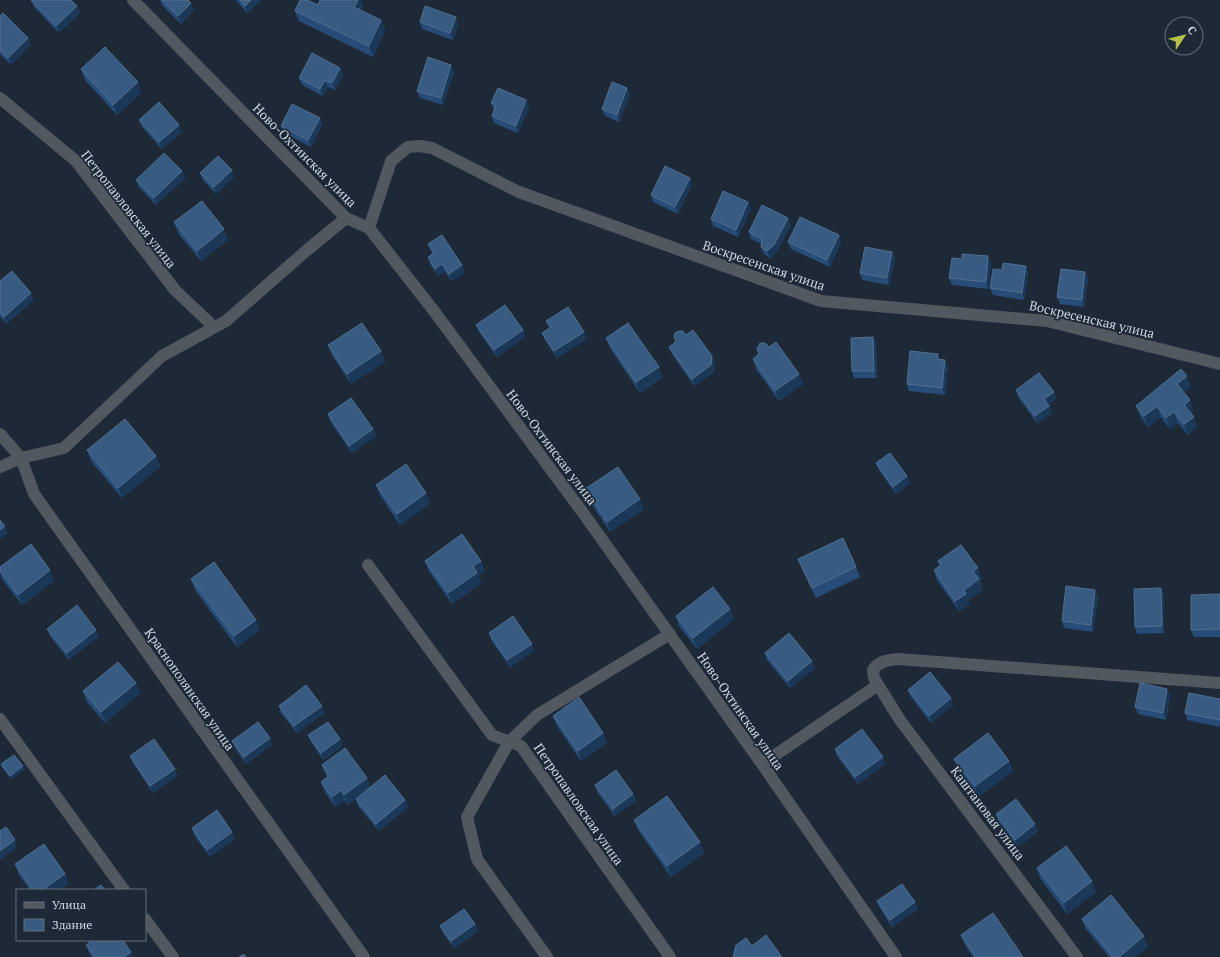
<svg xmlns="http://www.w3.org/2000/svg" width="1220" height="957" font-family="'PT Serif',serif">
<rect width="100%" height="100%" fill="#1d2937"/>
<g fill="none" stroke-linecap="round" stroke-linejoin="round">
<path stroke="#52585f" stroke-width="12" d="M133 0 346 218 369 228 434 311 586 517 762 764 896 957
M0 98 76 161 175 290 214 327
M369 228 391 161 408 147 420 146 432 148 519 192 821 301 1047 321 1220 364
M0 434 21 458 34 494 364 957
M0 467 21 458 64 448 162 356 226 321 306 251 346 218
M368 565 492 735 521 746 670 957
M878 685 900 720 1077 957
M0 719 124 890
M762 764 878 685 874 678 873 670C879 661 888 660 898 659L1220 683
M145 919 173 957
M547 957 477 859 467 817 509 742 537 715 670 634"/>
</g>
<path fill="#264c77" d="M31 0 77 6 80 13 59 33 34 7Z
M160 0H188L194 10 181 24 162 5Z
M236 0H261L247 13Z
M319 0H360L363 7 361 11 381 20 385 30 373 57 299 21 295 11 318 5 320 1Z
M0 16 28 38 30 45 11 65 0 54Z
M420 22 458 24 453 40 422 29Z
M340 68 343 75 335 90 328 87 323 96 302 85 299 78Z
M81 69 141 93 117 115 85 80Z
M454 72 443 105 420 98 417 91Z
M630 95 619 122 605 116 602 109Z
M526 100 529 107 518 133 494 123 492 116 494 110 491 103Z
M320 118 322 125 311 147 284 133 281 126Z
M139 120 182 132 162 149 142 127Z
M182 171 185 178 156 205 139 187 136 180Z
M200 173 234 177 216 194 203 180Z
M692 185 678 214 653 202 651 195Z
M748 202 751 209 738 237 713 226 711 219Z
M174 222 228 240 201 261 178 233Z
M791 225 777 252 770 258 764 254 761 247 762 244 751 239 749 232Z
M839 235 841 242 830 267 791 249 788 242Z
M428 244 462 265 465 273 451 281 445 271 438 276 430 264 428 257 433 254 431 251Z
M892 252 895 259 889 285 862 280 860 273Z
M988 256 991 264 988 289 952 285 949 278 962 259Z
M1026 266 1028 273 1024 300 993 295 990 288 1002 270Z
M1085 272 1088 279 1084 307 1060 304 1057 297Z
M0 281 34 300 6 324 0 316Z
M546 321 587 339 557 358 545 340 542 333 549 328Z
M476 325 523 330 525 337 497 357 479 332Z
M686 335 715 363 714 372 694 386 672 354 669 347 676 342 674 337Z
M873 337 876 344 877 378H854L852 371Z
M606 338 659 367 662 378 640 393 610 348Z
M328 345 381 351 385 362 351 384 332 355Z
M769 347 799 374 803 384 779 401 756 369 753 359 759 355 757 349Z
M938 354 939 359 948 367 945 395 909 391 907 384Z
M1191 387 1183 393 1193 411 1191 413 1197 427 1188 435 1178 423 1170 429 1161 417 1148 427 1140 416 1136 406Z
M1016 390 1054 392 1056 399 1049 404 1052 413 1037 423 1018 397Z
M328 414 373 429 376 436 352 453 330 421Z
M87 450 156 456 160 467 122 498 91 461Z
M876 463 907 476 910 483 896 494 879 470Z
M376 485 426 493 430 504 400 525 380 495Z
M585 489 644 509 610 532 589 500Z
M798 559 856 567 860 577 816 598 802 569Z
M425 561H481L484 571 479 576 481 583 452 604 429 571Z
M938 561 982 578 980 580 983 590 968 600 970 604 959 611 937 580 934 570 940 565Z
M0 567 54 581 22 605 2 579 0 573Z
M191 579 260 630 237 647 195 590Z
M1220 594V637H1194L1191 630Z
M1164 595V633L1137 634 1135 627Z
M1098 597 1093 632 1064 628 1062 621Z
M730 609 734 619 697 649 679 626 676 616Z
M47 629 98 637 69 660 50 636Z
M489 633 532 644 534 651 510 667 491 640Z
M765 653 815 668 790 688 767 660Z
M136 683 140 693 105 723 87 702 83 691Z
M1167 689 1170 696 1166 720 1138 714 1135 707Z
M908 690 951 698 953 705 931 723 911 697Z
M1220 699V727L1187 720 1185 713Z
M279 706 324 713 297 733 281 713Z
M553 716 603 733 607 743 581 761 557 726Z
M308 735 343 746 323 760 311 742Z
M270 738 272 745 246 764 235 748 232 741Z
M835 749 885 764 858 784 837 756Z
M130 756 175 769 177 776 153 793 133 763Z
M954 759 1013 771 978 797 958 769Z
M1 764 23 766 24 770 11 779 2 767Z
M322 765 370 787 405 800 408 807 379 831 358 806 356 799 348 805 345 801 335 807 325 792 321 782 327 777Z
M595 785 633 794 636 801 615 816 597 792Z
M996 814 1038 831 1018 847 998 821Z
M634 820 700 842 704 853 671 877 638 830Z
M192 828 235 839 210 857 194 835Z
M15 864 68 884 60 890H30L19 875Z
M1037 868 1096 892 1067 914 1040 878Z
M877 901 915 902 918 909 892 927 880 908Z
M1082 919 1148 947 1135 957H1109L1086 929Z
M475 924 478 931 454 948 443 933 440 926Z
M961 935 1023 957H973L965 945Z
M86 945 133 957H91Z"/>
<path fill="#1b3859" d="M251 0H261L247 13 245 6Z
M358 0H360L363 7 358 18 354 7Z
M191 3 194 10 181 24 178 16Z
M77 6 80 13 59 33 56 26Z
M456 17 458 24 453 40 450 33Z
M381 20 385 30 373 57 369 46Z
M28 38 30 45 11 65 8 58Z
M451 65 454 72 443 105 441 98Z
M340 68 343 75 335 90 332 83Z
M325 80 328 87 323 96 320 89Z
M138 82 141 93 117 115 113 105Z
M627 88 630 95 619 122 617 115Z
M526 100 529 107 518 133 516 126Z
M320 118 322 125 311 147 308 140Z
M179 125 182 132 162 149 159 142Z
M232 170 234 177 216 194 214 187Z
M182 171 185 178 156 205 154 198Z
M690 178 692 185 678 214 675 207Z
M748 202 751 209 738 237 736 230Z
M788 218 791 225 777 252 770 258 767 251Z
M224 229 228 240 201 261 197 251Z
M839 235 841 242 830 267 827 260Z
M892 252 895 259 889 285 887 278Z
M988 256 991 264 988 289 986 282Z
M442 264 445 271 438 276 435 269Z
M462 265 465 273 451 281 449 274Z
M1026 266 1028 273 1024 300 1022 293Z
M1085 272 1088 279 1084 307 1082 300Z
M31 293 34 300 6 324 4 317Z
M523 330 525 337 497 357 494 350Z
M584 332 587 339 557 358 554 351Z
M873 337 876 344 877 378 874 371Z
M381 351 385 362 351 384 347 374Z
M712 356 715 363 714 372 694 386 692 379Z
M945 360 948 367 945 395 942 388Z
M659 367 662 378 640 393 636 382Z
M799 374 803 384 779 401 775 391Z
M1187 376 1191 387 1181 395 1177 384Z
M1054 392 1056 399 1047 406 1044 399Z
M1190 400 1193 411 1188 415 1184 405Z
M1049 406 1052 413 1037 423 1035 416Z
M1157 406 1161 417 1148 427 1144 416Z
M1174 412 1178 423 1170 429 1166 418Z
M1194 417 1197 427 1188 435 1184 424Z
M373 429 376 436 352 453 349 446Z
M156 456 160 467 122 498 118 488Z
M907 476 910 483 896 494 893 487Z
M426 493 430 504 400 525 397 514Z
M640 499 644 509 610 532 607 522Z
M5 526 8 534 0 539V530Z
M481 561 484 571 479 576 481 583 452 604 448 593 473 566Z
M978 568 982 578 980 580 983 590 968 600 970 604 959 611 955 601 964 590 973 571Z
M50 570 54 581 22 605 18 595Z
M1161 588 1164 595V633L1162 626Z
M1095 590 1098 597 1093 632 1091 625Z
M730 609 734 619 697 649 693 638Z
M256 620 260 630 237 647 234 636Z
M96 630 98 637 69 660 67 653Z
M532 644 534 651 510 667 507 660Z
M812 661 815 668 790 688 788 681Z
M136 683 140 693 105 723 101 712Z
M1167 689 1170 696 1166 720 1163 713Z
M951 698 953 705 931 723 929 716Z
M322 706 324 713 297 733 294 726Z
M603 733 607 743 581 761 578 751Z
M270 738 272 745 246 764 244 757Z
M340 739 343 746 323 760 321 753Z
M883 757 885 764 858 784 855 777Z
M1009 761 1013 771 978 797 975 786Z
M23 766 24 770 11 779 10 776Z
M175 769 177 776 153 793 150 786Z
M367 778 371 789 348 805 344 795Z
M341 790 345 801 335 807 332 797Z
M633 794 636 801 615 816 613 809Z
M405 800 408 807 379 831 376 824Z
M1035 824 1038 831 1018 847 1015 840Z
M232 832 235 839 210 857 207 850Z
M15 840 17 847 0 860V851Z
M700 842 704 853 671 877 667 866Z
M65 874 68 884 60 890H42Z
M1092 881 1096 892 1067 914 1064 903Z
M915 902 918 909 892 927 890 920Z
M475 924 478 931 454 948 451 941Z
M1144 936 1148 947 1135 957H1119Z
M131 952 133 957H124Z"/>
<path fill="#385b82" stroke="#506f91" d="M31 0H71L77 6 56 26Z
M162 0H188L191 3 178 16Z
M240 0H251L245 6Z
M300 0H307L318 5 320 0H358L354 7 381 20 369 46 295 11Z
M425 6 456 17 450 33 420 22Z
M3 13 28 38 8 58 0 50V16Z
M105 47 138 82 113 105 81 69Z
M312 53 340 68 332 83 325 80 320 89 299 78Z
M428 57 451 65 441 98 417 91Z
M612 82 627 88 617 115 602 109Z
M498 88 526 100 516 126 492 116 496 105 491 103Z
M159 102 179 125 159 142 139 120Z
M292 104 320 118 308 140 281 126Z
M164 153 182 171 154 198 136 180Z
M218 156 232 170 214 187 200 173Z
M665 166 690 178 675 207 651 195Z
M723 191 748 202 736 230 711 219Z
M202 201 224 229 197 251 174 222Z
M762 205 788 218 774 245 767 251 761 247 762 239 749 232Z
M800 217 839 235 827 260 788 242Z
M442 235 462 265 449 274 442 264 435 269 428 257 434 253 428 244Z
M865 247 892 252 887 278 860 273Z
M962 254 988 256 986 282 949 278 952 258 962 259Z
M1003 263 1026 266 1022 293 990 288 993 269 1002 270Z
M1061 269 1085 272 1082 300 1057 297Z
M12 271 31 293 4 317 0 312V281Z
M505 305 523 330 494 350 476 325Z
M568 307 584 332 554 351 542 333 551 327 546 321Z
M362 323 381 351 347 374 328 345Z
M628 323 659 367 636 382 606 338Z
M693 330 712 356 711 365 692 379 669 347 676 342 674 337 675 333 679 331H683L686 335Z
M873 337 874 371H852L851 338Z
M776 342 799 374 775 391 753 359 759 354 757 349 760 343H765L769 347Z
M910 351 938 354 937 359 945 360 942 388 907 384Z
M1181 369 1187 376 1177 384 1190 400 1184 405 1194 417 1184 424 1174 412 1166 418 1157 406 1144 416 1136 406Z
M1039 373 1054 392 1044 399 1049 406 1035 416 1016 390Z
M351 398 373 429 349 446 328 414Z
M125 419 156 456 118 488 87 450Z
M890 453 907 476 893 487 876 463Z
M406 464 426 493 397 514 376 485Z
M618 467 640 499 607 522 585 489Z
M0 520 5 526 0 530Z
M462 534 481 561 473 566 477 573 448 593 425 561Z
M843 538 856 567 812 588 798 559Z
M31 544 50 570 18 595 0 571V567Z
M961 545 978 568 973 571 979 579 964 590 966 594 955 601 934 570 941 565 938 561Z
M214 562 256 620 234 636 191 579Z
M1066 586 1095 590 1091 625 1062 621Z
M713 587 730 609 693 638 676 616Z
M1161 588 1162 626 1135 627 1134 589Z
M1220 594V629L1191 630V595Z
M77 605 96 630 67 653 47 629Z
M513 616 532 644 507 660 489 633Z
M789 633 812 661 788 681 765 653Z
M118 662 136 683 101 712 83 691Z
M930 672 951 698 929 716 908 690Z
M1140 683 1167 689 1163 713 1135 707Z
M306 685 322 706 294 726 279 706Z
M1189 693 1220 699V720L1185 713Z
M579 697 603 733 578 751 553 716Z
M258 722 270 738 244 757 232 741Z
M328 722 340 739 321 753 308 735Z
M862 729 883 757 855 777 835 749Z
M988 733 1009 761 975 786 954 759Z
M154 739 175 769 150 786 130 756Z
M345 748 367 778 344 795 341 790 332 797 321 782 329 776 322 765Z
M14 755 23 766 10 776 1 764Z
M616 770 633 794 613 809 595 785Z
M385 775 405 800 376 824 356 799Z
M667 796 700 842 667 866 634 820Z
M1016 799 1035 824 1015 840 996 814Z
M217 810 232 832 207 850 192 828Z
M6 827 15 840 0 851V831Z
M44 844 65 874 42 890H33L15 864Z
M1066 846 1092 881 1064 903 1037 868Z
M902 884 915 902 890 920 877 901Z
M101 885 105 890H94Z
M1111 895 1144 936 1119 957H1113L1082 919Z
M464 909 475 924 451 941 440 926Z
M993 913 1023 957H976L961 935Z
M766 935 782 957H733L736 945 746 938 752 946Z
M93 940H123L131 952 124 957H95L86 945Z
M244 954 246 957H239Z"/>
<g text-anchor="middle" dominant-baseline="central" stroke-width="3.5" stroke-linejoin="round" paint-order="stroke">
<g font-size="13" fill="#cfd7e0" stroke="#1d2937">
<text transform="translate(305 155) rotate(45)">Ново-Охтинская улица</text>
<text transform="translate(129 209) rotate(52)">Петропавловская улица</text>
<text transform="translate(764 265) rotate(19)">Воскресенская улица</text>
<text transform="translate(1092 319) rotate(13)">Воскресенская улица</text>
<text transform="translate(552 447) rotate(53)">Ново-Охтинская улица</text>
<text transform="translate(190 689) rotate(55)">Краснополянская улица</text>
<text transform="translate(741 711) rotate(55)">Ново-Охтинская улица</text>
<text transform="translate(579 804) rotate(55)">Петропавловская улица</text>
<text transform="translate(988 813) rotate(53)">Каштановая улица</text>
</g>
</g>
<rect x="16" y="889" width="130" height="52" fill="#1d2937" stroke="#646f7b"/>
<rect x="24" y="902" width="20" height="6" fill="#52585f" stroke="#646f7b"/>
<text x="52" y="909" font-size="12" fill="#cfd7e0">Улица</text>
<rect x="24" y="919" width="20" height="12" fill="#385b82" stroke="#646f7b"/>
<text x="52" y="929" font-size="12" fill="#cfd7e0">Здание</text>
<g transform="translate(1184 36) rotate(55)"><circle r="19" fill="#1d2937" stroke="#646f7b"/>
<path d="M0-3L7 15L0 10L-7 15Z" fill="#b8c147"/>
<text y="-6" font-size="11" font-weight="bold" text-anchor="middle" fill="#cfd7e0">С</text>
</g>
</svg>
